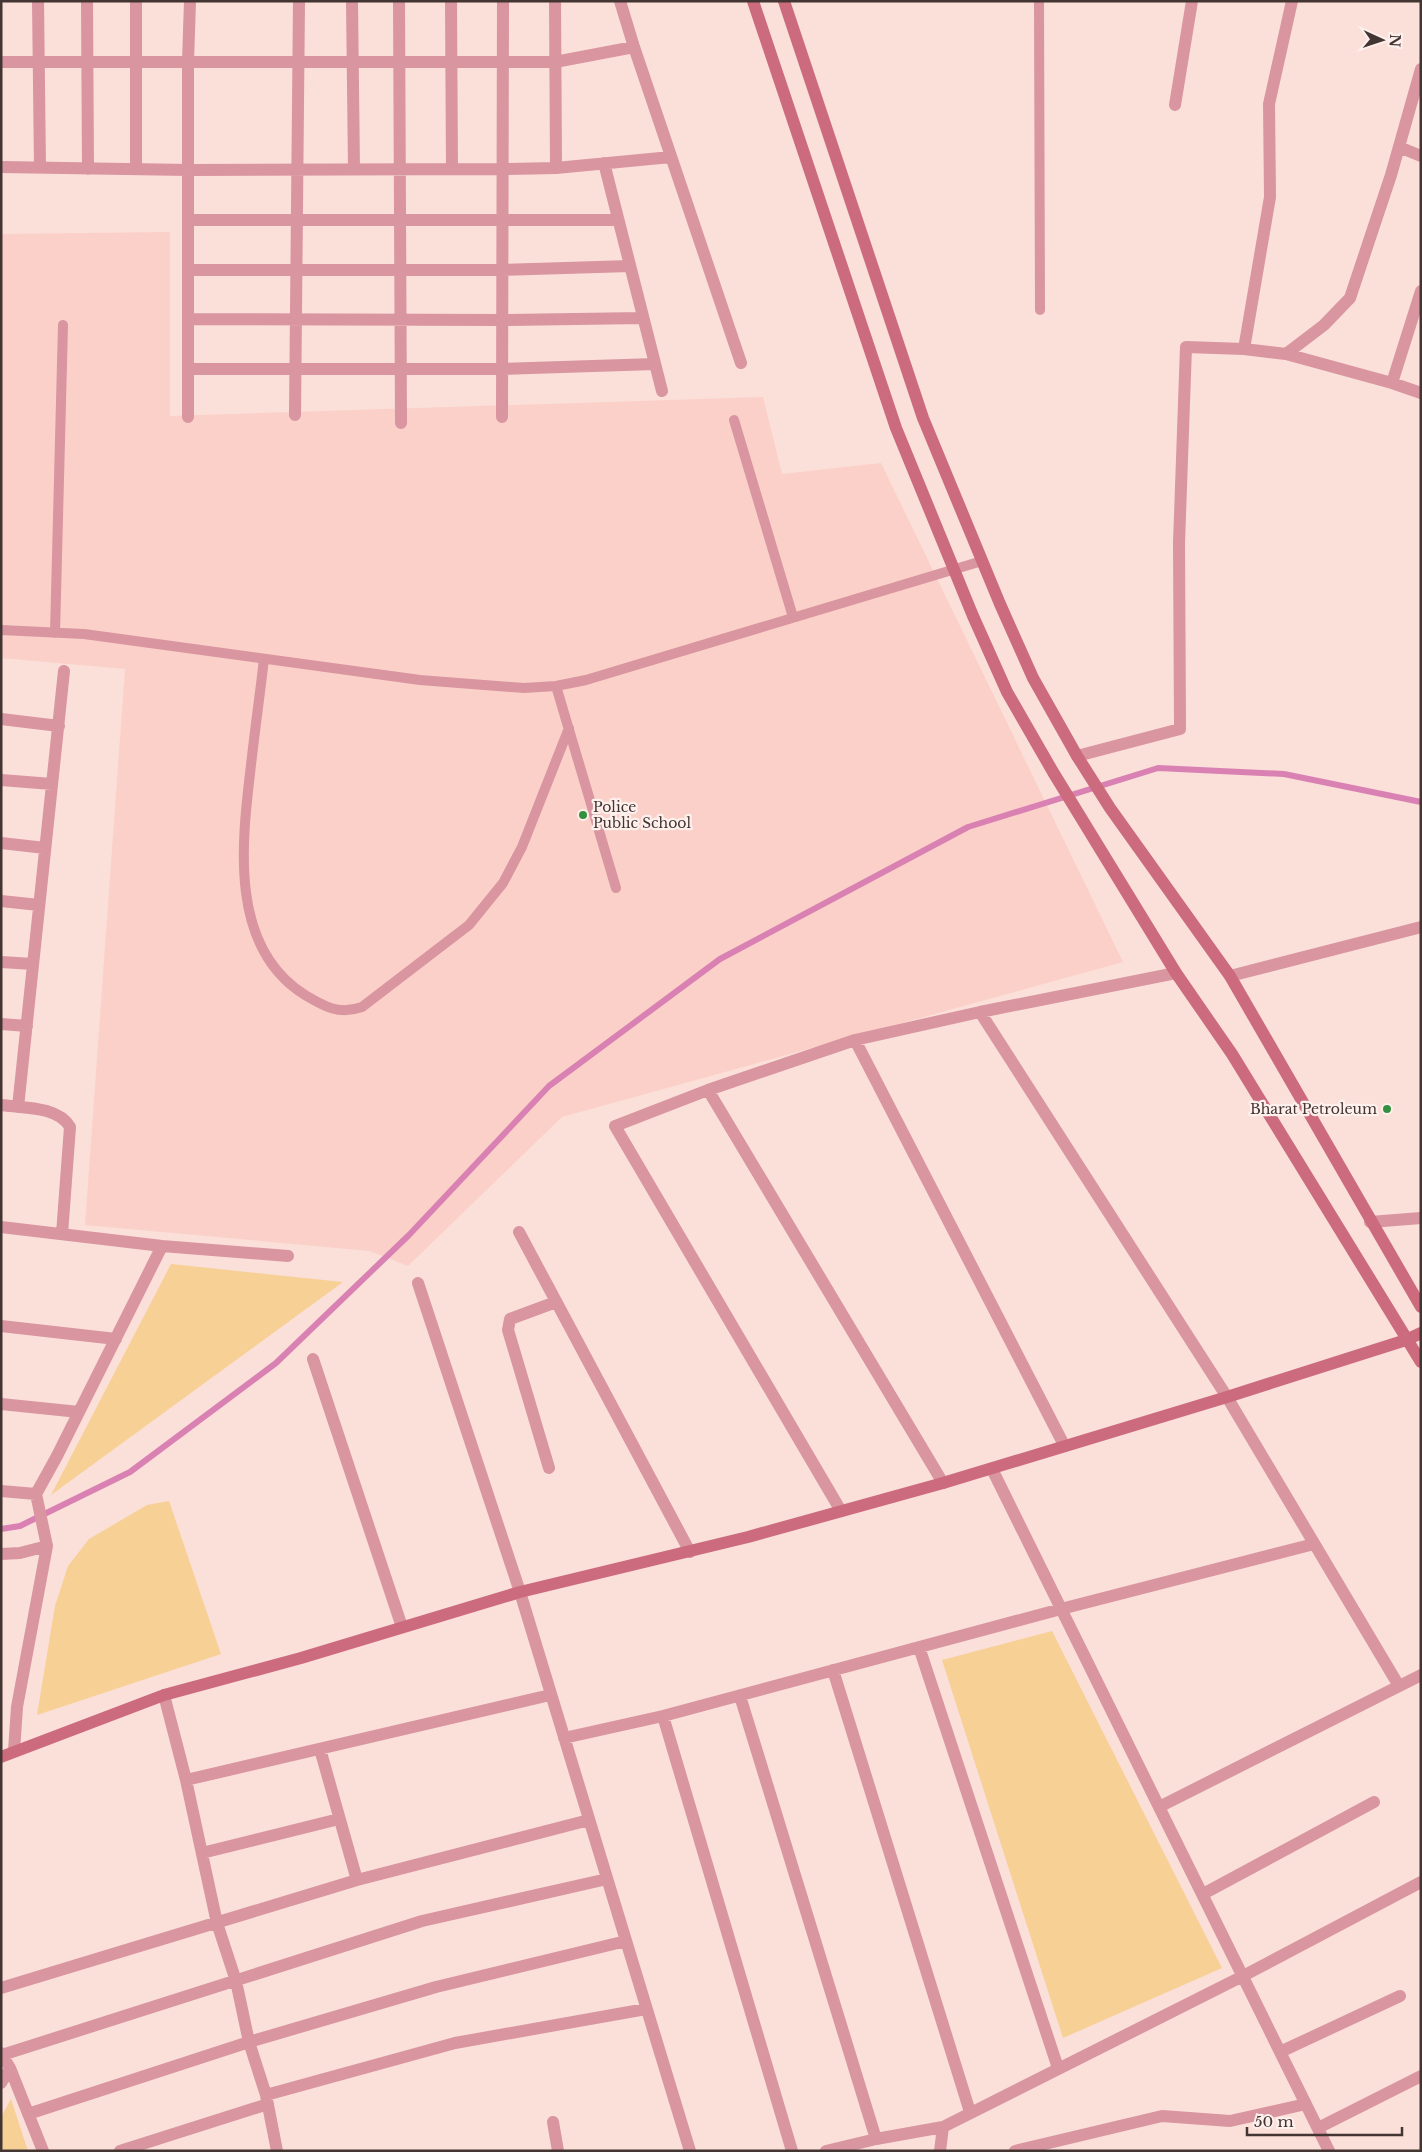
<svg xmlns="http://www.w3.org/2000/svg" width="1422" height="2152" font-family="'Libre Baskerville',serif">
<rect width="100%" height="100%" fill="#fbdfd9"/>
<path fill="#fbd0c8" d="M170 232V416L763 397 782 474 881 463 1123 962 562 1117 408 1266 370 1251 85 1225 125 669 1 658V234Z"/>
<path fill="#f7d096" d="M171 1264 343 1282 51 1495Z
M169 1501 221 1654 37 1715 55 1606 68 1566 89 1539 147 1505Z
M1052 1631 1222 1968 1063 2038 942 1660Z
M11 2099 28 2151H1V2117Z"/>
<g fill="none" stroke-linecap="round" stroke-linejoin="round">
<path stroke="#d981b3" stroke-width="6" d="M1 1529 20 1526 130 1472 276 1363 409 1235 549 1086 720 959 968 827 1158 768 1284 774 1421 802"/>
<path stroke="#d995a0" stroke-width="10" d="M1039 1 1040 310
M734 420 793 617
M1 630 84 634 420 680 524 688 556 686 586 680 982 561
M55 633 63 325
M264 659C260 694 255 729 251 765 242 841 228 947 305 995 325 1007 339 1015 362 1007L469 925 503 883 522 847 569 728
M556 686 616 888"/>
<path stroke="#d995a0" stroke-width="12" d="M38 1 40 168
M87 1 88 169
M352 1 354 169
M399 1 401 423
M451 1 452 169
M555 1 556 168
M620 1 634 47 741 363
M1 62H555L634 47
M1175 105 1192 1
M1399 147 1421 156
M604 163 662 391
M1 167 189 170 504 169 556 168 671 157
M136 169V1
M189 220H618
M188 270H503L630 266
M189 319 503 320 643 318
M1244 349 1270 197 1269 104 1292 1
M1286 354 1392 383 1421 393
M188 369H503L655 364
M1392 383 1421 291
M295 415 299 1
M188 417V62L190 1
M502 417 503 1
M1 719 59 726
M1077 756 1180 729 1179 543 1186 347 1244 349 1286 354 1324 325 1350 298 1391 175 1421 69
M1 780 52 784
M1 843 45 848
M1 901 39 905
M1 962 33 964
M1230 976 1421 927
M980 1012 1227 1397 1399 1686
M1 1024 27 1026
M855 1040 1064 1445
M708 1090 943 1483
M1 1105C23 1108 58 1106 70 1127L62 1234
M18 1107 64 671
M1370 1222 1421 1218
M1 1227 162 1246 288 1256
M519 1232 690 1552
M418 1283 520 1592 690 2151
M1 1326 116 1339
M313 1359 402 1627
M1 1404 79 1412
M549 1468 508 1330 510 1319 556 1302
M992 1469 1329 2151
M1 1491 36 1494
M841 1511 615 1126 708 1090 855 1040 980 1012 1176 973
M1 1554 20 1553 47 1546
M919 1647 1058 2068
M833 1670 970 2112
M164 1695 186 1780 217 1923 236 1981 249 2042 266 2095 277 2151
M740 1696 876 2139
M663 1716 792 2151
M564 1738 663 1716 1061 1609 1314 1544
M320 1749 357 1880
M14 1751 17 1707 47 1546 36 1494 57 1456 162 1246
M186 1780 550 1695
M1159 1807 1421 1675
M202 1853 339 1819
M1203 1894 1374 1802
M1 1988 357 1880 589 1820
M1280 2052 1400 1996
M1 2053 10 2068 43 2151
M2 2055 422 1921 607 1879
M1 2083 10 2068
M266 2095 455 2043 646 2009
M28 2114 249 2042 436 1987 626 1941
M553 2122 558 2151
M1318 2128 1421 2076
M120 2151 268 2104
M826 2151 876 2139 943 2127 1243 1976 1421 1882
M940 2151 943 2127
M1015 2151 1162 2116 1230 2121 1306 2104"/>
<path stroke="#cd6b7e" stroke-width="12" d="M753 1 896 428 973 616 1007 692 1053 772 1176 973 1232 1054 1421 1362
M784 1 923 418 1000 604 1033 678 1077 756 1110 808 1230 976 1421 1307
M1 1757 164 1695 301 1658 520 1592 748 1537 943 1483 1227 1397 1406 1340 1421 1333"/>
</g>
<g fill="#349041" stroke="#fef0ed" stroke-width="2">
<circle cx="583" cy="815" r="5"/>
<circle cx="1387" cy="1109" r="5"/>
</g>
<g text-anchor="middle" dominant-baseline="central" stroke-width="4.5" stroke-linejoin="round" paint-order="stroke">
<g font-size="14" fill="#433532" stroke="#fef0ed" text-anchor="start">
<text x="593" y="807">Police<tspan x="593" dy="16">Public School</tspan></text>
<text x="1377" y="1109" text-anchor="end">Bharat Petroleum</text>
</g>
</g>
<rect width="1422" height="2152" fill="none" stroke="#433532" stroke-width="5"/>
<g transform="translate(1382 40) rotate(93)" stroke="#fef0ed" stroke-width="4" paint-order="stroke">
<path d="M0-4L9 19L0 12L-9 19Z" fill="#433532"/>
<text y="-8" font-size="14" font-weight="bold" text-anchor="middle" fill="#433532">N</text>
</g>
<path d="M1247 2127v8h155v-8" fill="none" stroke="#433532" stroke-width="2.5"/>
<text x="1254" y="2127" font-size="15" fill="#433532" stroke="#fef0ed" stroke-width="4" paint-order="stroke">50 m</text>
</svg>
